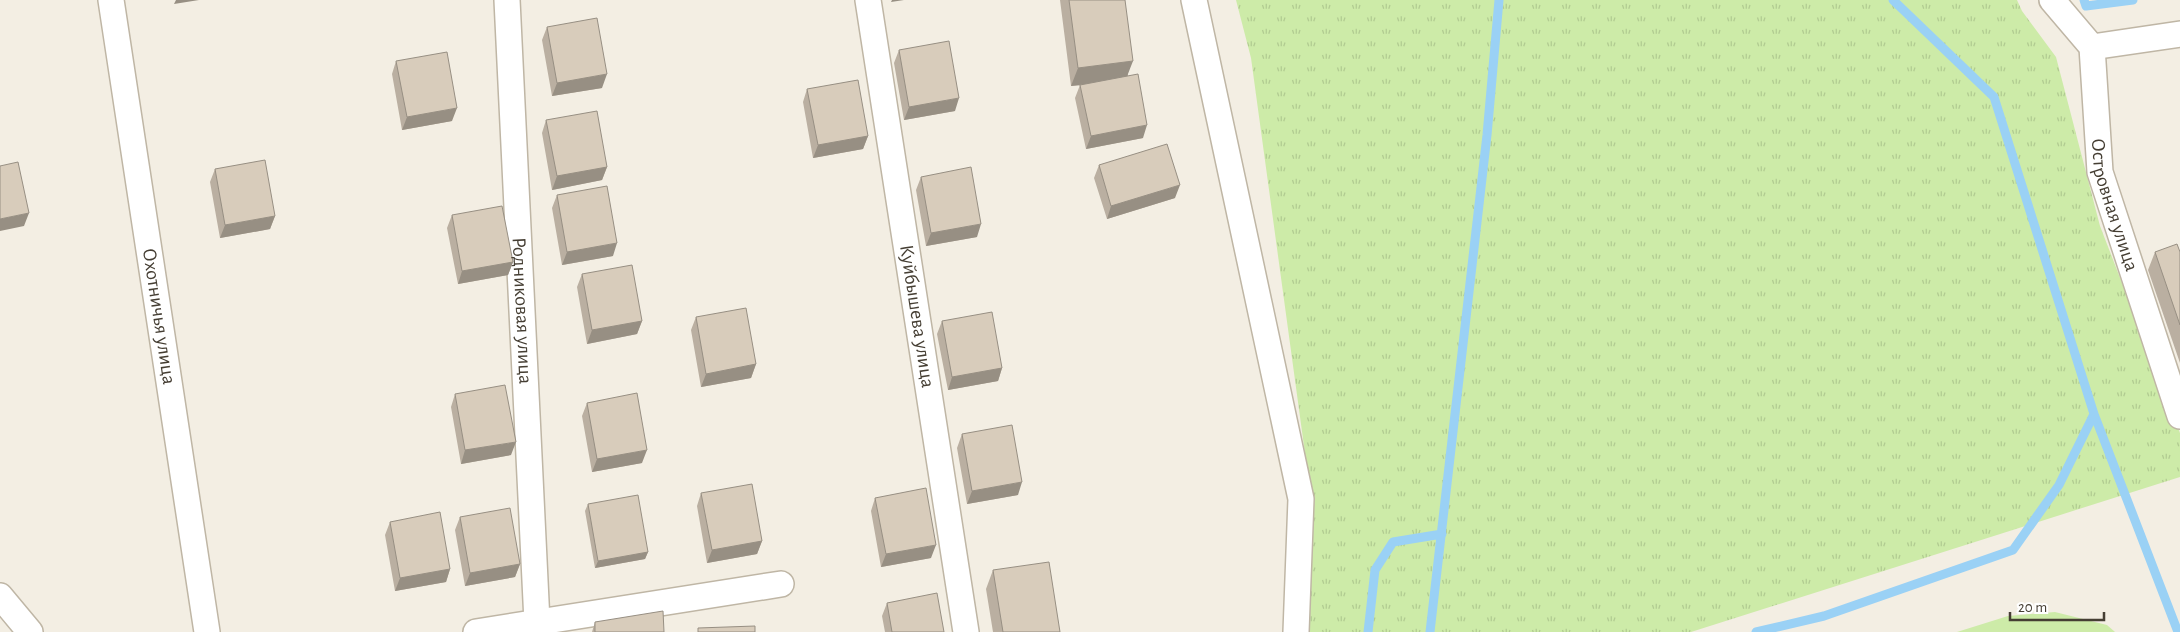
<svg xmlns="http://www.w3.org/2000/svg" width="2180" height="632" font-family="'Alegreya Sans',sans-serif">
<defs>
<pattern id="grass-tufts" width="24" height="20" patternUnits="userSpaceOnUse" patternTransform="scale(1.25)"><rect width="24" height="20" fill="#cdeba8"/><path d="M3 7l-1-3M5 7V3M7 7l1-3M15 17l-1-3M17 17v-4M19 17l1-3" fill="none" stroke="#b1cb91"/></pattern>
</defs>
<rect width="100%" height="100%" fill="#f3eee3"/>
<path fill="url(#grass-tufts)" d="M1236 0H2017L2022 11 2056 57 2100 226 2180 433V477L1691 632H1297L1310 490 1251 58Z"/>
<path fill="#cdeba8" d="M2055 612 2107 625 2115 632H1957L2008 616Z"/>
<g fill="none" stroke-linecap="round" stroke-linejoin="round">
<path stroke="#9ad1f5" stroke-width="9" d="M1893 0 1994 97 2094 414 2178 632
M2084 0 2086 6 2133 0
M1368 632 1375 570 1393 542 1442 534
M1430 632 1487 135 1499 0
M1756 632 1824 616 2013 550 2059 485 2094 414"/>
<defs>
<g id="minor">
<path id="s1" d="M111 0 207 632"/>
<path id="s2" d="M507 0 537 622"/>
<path id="s3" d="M868 0 966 632"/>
<path d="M1194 0 1301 499 1296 632"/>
<path id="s4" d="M2052 0 2092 47 2100 172 2180 416"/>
<path d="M2092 47 2180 34"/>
<path d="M0 596 30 632"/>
<path d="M476 632 781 584"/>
</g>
</defs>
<use href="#minor" stroke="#bfb6a5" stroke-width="28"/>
<use href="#minor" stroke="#fff" stroke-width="25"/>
</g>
<path fill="#baafa1" d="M1060 0H1125L1128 76 1143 138 1086 149 1075 98 1080 85H1084L1071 86Z
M547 27 602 88 552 96 542 40Z
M899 50 955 111 904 120 894 63Z
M396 61 452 121 402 130 392 74Z
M807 89 868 136 863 149 813 158 803 102Z
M546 120 607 167 602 180 552 190 542 133Z
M1099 165 1175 198 1107 219 1094 178Z
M215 169 275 216 270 229 220 238 210 182Z
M921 177 977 237 926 246 916 190Z
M557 195 613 256 562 265 552 208Z
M452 215 513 262 508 275 458 284 447 228Z
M2155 252H2180V363L2148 270Z
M582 274 642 321 637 334 587 344 577 287Z
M696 317 756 364 751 378 701 387 691 330Z
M942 321 1002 368 998 381 948 390 937 334Z
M455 394 511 455 461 464 451 407Z
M587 403 642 463 592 472 582 416Z
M962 434 1018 495 967 504 957 448Z
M701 493 762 541 757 554 707 563 697 506Z
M875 498 931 558 881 567 871 511Z
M588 504 648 552 645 559 595 568 585 511Z
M460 517 520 564 515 577 465 586 455 530Z
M390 522 450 569 446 582 395 591 385 535Z
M993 570 1060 632H993L986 589Z
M887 603 944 632H885L882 616Z
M595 622 664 632H592Z"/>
<path fill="#978f83" d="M176 0H199L174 4Z
M892 0H904L891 2Z
M1133 61 1126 79 1071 86 1078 68Z
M607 74 602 88 552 96 557 83Z
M959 98 955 111 904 120 909 107Z
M457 108 452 121 402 130 407 117Z
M1147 125 1143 138 1086 149 1091 136Z
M868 136 863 149 813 158 818 145Z
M607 167 602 180 552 190 557 176Z
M1180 185 1175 198 1107 219 1111 206Z
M29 213 24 226 0 231V219Z
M275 216 270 229 220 238 225 225Z
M981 224 977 237 926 246 931 233Z
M617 243 613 256 562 265 567 252Z
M513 262 508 275 458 284 462 271Z
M642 321 637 334 587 344 592 330Z
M756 364 751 378 701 387 706 374Z
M1002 368 998 381 948 390 952 377Z
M516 442 511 455 461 464 465 450Z
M647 450 642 463 592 472 597 459Z
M1022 482 1018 495 967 504 972 491Z
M762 541 757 554 707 563 712 550Z
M936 545 931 558 881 567 886 554Z
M648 552 645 559 595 568 598 561Z
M520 564 515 577 465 586 470 573Z
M450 569 446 582 395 591 400 578Z"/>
<path fill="#d8ccbb" stroke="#978f83" d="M1069 0H1125L1133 61 1078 68Z
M597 18 607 74 557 83 547 27Z
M949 41 959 98 909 107 899 50Z
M447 52 457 108 407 117 396 61Z
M1138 74 1147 125 1091 136 1080 85Z
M858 80 868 136 818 145 807 89Z
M597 111 607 167 557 176 546 120Z
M1167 144 1180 185 1111 206 1099 165Z
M265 160 275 216 225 225 215 169Z
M18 162 29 213 0 219V166Z
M971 167 981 224 931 233 921 177Z
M607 186 617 243 567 252 557 195Z
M502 206 513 262 462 271 452 215Z
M2177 244 2180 252V325L2155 252Z
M632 265 642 321 592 330 582 274Z
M746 308 756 364 706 374 696 317Z
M992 312 1002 368 952 377 942 321Z
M505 385 516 442 465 450 455 394Z
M637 393 647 450 597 459 587 403Z
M1012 425 1022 482 972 491 962 434Z
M752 484 762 541 712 550 701 493Z
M926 488 936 545 886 554 875 498Z
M638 495 648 552 598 561 588 504Z
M510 508 520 564 470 573 460 517Z
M440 512 450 569 400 578 390 522Z
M1049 562 1060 632H1003L993 570Z
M937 593 944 632H892L887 603Z
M663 611 664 632H595V622Z
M755 626V632H698V628Z"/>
<g text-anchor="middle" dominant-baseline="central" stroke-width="4" stroke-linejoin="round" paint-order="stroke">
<g font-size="20" fill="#453e33" stroke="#fff">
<text stroke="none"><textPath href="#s4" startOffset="222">Островная улица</textPath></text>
<text stroke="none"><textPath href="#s2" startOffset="311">Родниковая улица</textPath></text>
<text stroke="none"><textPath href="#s1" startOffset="320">Охотничья улица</textPath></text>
<text stroke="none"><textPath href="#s3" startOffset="320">Куйбышева улица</textPath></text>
</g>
</g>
<path d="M2010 612v8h94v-8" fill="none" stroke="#453e33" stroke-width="2.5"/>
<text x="2018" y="612" font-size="15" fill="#453e33" stroke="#ffffff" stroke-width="4" paint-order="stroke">20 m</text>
</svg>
